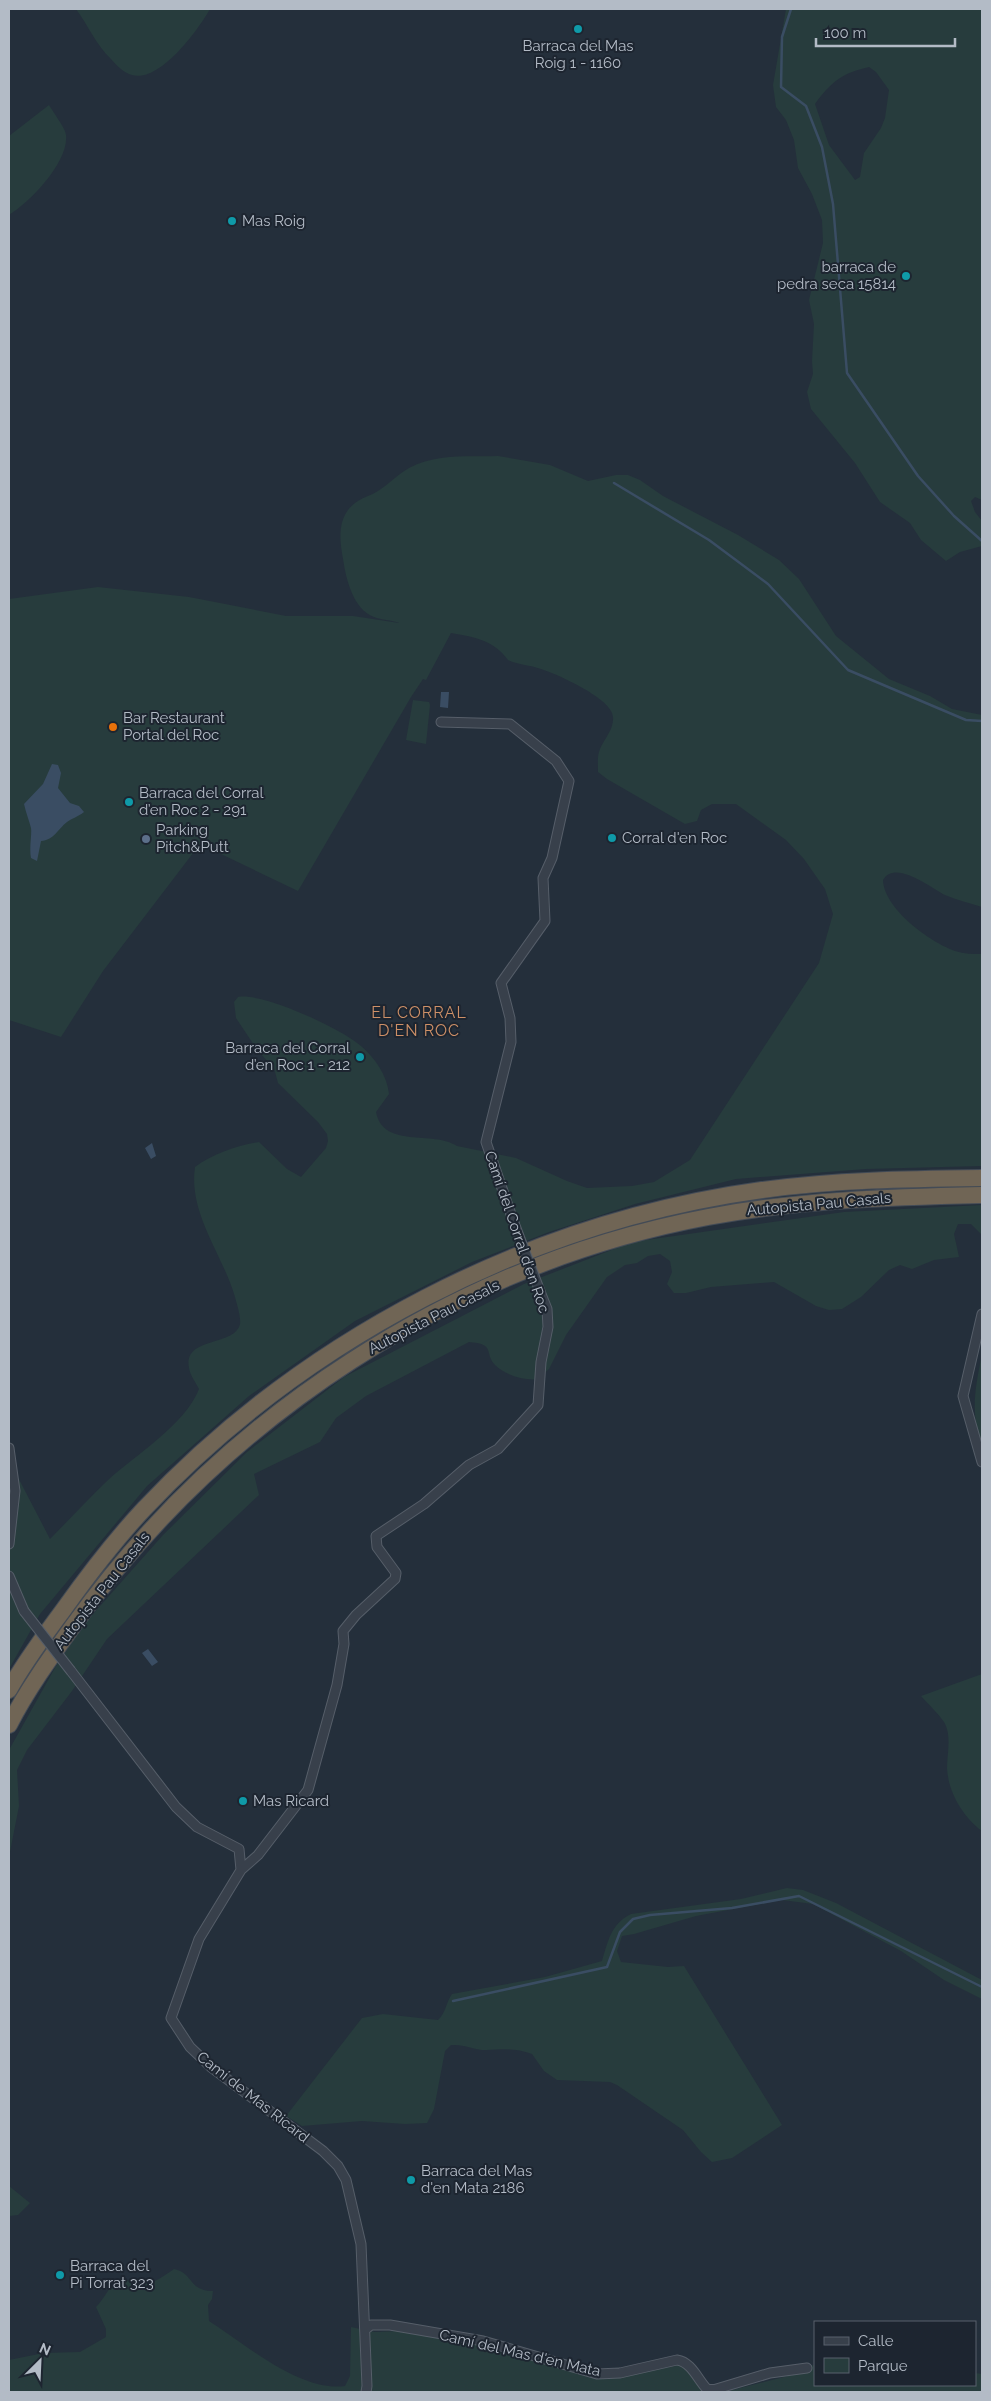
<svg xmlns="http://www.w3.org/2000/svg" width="991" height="2401" font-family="Raleway,sans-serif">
<rect width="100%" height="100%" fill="#242f3b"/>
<path fill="#273c3d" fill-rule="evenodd" d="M76 9H210C198 30 160 83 132 75 124 73 116 65 111 59 96 45 88 25 76 9Z
M786 9H982V500L975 497 971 501 975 512 982 521V546L960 552 946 561 921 540 910 523 880 502 855 463 811 409 807 392 813 374 812 361 814 324 809 300 823 243 822 220 812 194 798 168 794 140 786 120 776 107 773 85ZM869 67 876 72 889 90 885 118 881 128 864 153 860 177 855 180 829 145 815 104C831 82 842 73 869 67Z
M49 105C53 112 66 129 66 135 69 162 30 202 9 215V136Z
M498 456 550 465 588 481 616 475H628L640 480 663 496 738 535 779 560 799 579 836 636 889 679 930 696 952 709 982 715V907C970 903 957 900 945 895 931 888 895 859 883 880 884 909 930 942 955 951 964 954 973 954 982 954V1166L866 1169 736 1179 635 1204 549 1232 472 1262 355 1321 249 1396 147 1486 40 1614 9 1669V1460L50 1539C69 1520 87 1500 107 1481 135 1455 185 1425 199 1389 196 1383 190 1375 189 1368 183 1336 235 1347 240 1324 241 1316 237 1305 235 1297 223 1255 188 1213 195 1167 212 1154 238 1145 259 1142L287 1169 301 1177 326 1148 328 1141 327 1134 318 1122 278 1083 274 1068 258 1051 236 1018 234 1002 238 997C263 992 342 1029 361 1046 375 1058 387 1075 389 1094L376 1112C383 1149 433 1130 457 1146L516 1158 567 1181 587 1188 632 1186 654 1182 690 1160 819 963 833 914 825 889 804 859 786 840 736 804H712L701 810 697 821 685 824 607 779 598 772C598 764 597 756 600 749 605 738 614 729 613 717 613 699 557 674 541 669 530 665 519 665 508 660 494 640 474 637 451 633L426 680 423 679 411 697 298 891 200 844 103 971 61 1037 9 1020V599L98 587 189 597 286 616H353L399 623C392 620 381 620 374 617 353 609 346 579 343 559 339 538 337 514 358 501 364 497 372 495 378 491 389 484 397 475 409 468 437 453 467 457 498 456Z
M413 700 429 702 430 705 426 744 406 740Z
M982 1205V1235L971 1224H958L954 1234 959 1257 934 1260 912 1269 900 1265 889 1270 861 1297 842 1309 829 1310 816 1306 774 1282 711 1287 686 1293H674L667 1284 672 1272 670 1261 660 1254 648 1256 637 1263 625 1265 607 1277 566 1335 549 1369 538 1379C525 1381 505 1375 495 1365 484 1353 496 1344 469 1342L366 1396 336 1418 320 1442 254 1474 259 1495 107 1639 72 1691 27 1750 17 1770 19 1806 9 1857V1750L56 1666 85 1623 163 1535 247 1452 344 1377 524 1284 632 1242 844 1212Z
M982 1354V1446C970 1412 975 1389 982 1354Z
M982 1674V1831C963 1817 948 1792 947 1768 947 1754 952 1735 944 1722 938 1713 928 1704 921 1696Z
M787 1888 803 1890 836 1903 982 1980V1999L944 1980 901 1951 813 1904 782 1900 696 1916 634 1934 622 1936 617 1951 621 1962 668 1967 684 1966 782 2125 732 2158 712 2162 701 2152 683 2130 617 2085 610 2082 557 2080 544 2071 532 2054C516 2048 503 2049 486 2050 474 2050 464 2044 451 2045L445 2051 434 2109 427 2123 405 2124 362 2121 302 2126 286 2116 362 2018 383 2014 438 2020C446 2013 446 2002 452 1994L545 1977 602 1961C608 1941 611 1924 631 1914L741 1899Z
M9 2186 30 2203 18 2215 9 2216Z
M174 2269C194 2273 188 2291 213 2291L212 2299 208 2305 209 2321C245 2344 300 2392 345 2386L350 2376 351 2327 375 2332 398 2331 486 2344 605 2379 681 2365 690 2371 706 2392H9V2360L44 2353 80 2352 106 2337V2329L96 2307C105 2298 108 2288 117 2280 151 2280 143 2291 174 2269Z
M815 2365V2385H975V2373L982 2374V2392H724L800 2373 809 2366Z"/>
<path fill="#3a4d63" d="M441 692H449L448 708 440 707Z
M52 764 58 765 61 773 58 788 70 803 79 806 84 812C78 817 72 818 67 822 57 830 54 840 41 841L37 861 31 858C29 848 32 835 31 828 29 820 26 813 24 804L43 784Z
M152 1143 156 1156 151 1159 145 1148Z
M148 1649 158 1662 152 1666 142 1653Z"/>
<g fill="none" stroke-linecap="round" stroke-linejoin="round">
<path stroke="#3a4d63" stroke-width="2.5" d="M791 9 782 37 781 87 806 106 822 147 833 204 847 373 918 476 954 516 982 541
M614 483 709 540 768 584 848 670 966 720 982 721
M453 2001 607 1967 620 1932 633 1919 650 1915 732 1908 799 1896 982 1987"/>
<defs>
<path id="minor" d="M441 722 510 724 556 761 569 781 552 858 543 878 545 921 501 983 510 1018 511 1042 486 1142 514 1223
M982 1314 963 1396 982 1462
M9 1448 15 1491 9 1544
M9 1576 24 1611
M71 1671 176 1807 197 1827 239 1849 241 1870 199 1939 171 2018 190 2047 211 2067 323 2151 338 2166 346 2180 361 2244 367 2386 366 2392
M241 1870 258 1855 308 1790 337 1685 344 1644 343 1631 356 1615 395 1579 396 1573 377 1547 376 1536 424 1504 469 1465 498 1449 538 1405 541 1362 548 1327 547 1309 541 1294
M366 2329 371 2325H390L483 2341 597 2374 620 2373 677 2360C691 2362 697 2378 706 2388L713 2390 770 2373 807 2368"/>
<path id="motorway" d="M9 1690C25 1661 45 1635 64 1609 89 1574 115 1540 144 1509 305 1338 529 1222 762 1190 835 1180 909 1179 982 1178
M9 1725C27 1690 50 1658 73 1626 222 1417 454 1265 708 1217 798 1200 890 1197 982 1195"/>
</defs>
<use href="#minor" stroke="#565e69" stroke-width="11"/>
<use href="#motorway" stroke="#434b56" stroke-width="18"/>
<use href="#minor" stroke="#38404b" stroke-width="9"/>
<use href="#motorway" stroke="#706555" stroke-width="16"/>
<defs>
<path id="minor-bridge" d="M514 1223 541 1294
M24 1611 71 1671"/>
</defs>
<use href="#minor-bridge" stroke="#565e69" stroke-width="11" stroke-linecap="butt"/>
<use href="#minor-bridge" stroke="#38404b" stroke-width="9"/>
</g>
<g fill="#0f9aa8" stroke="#1d2530" stroke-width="2">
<circle cx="578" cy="29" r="5"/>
<circle cx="232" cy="221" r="5"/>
<circle cx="906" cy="276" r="5"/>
<circle cx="129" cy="802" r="5"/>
<circle cx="612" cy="838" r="5"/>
<circle cx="360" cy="1057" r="5"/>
<circle cx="243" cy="1801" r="5"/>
<circle cx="411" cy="2180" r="5"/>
<circle cx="60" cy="2275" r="5"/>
</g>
<circle fill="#e8710a" stroke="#1d2530" stroke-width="2" cx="113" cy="727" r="5"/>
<circle fill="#5c6f8a" stroke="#1d2530" stroke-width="2" cx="146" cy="839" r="5"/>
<g text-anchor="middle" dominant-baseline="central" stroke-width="4" stroke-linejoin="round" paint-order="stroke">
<g font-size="15" fill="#b3bbc6" stroke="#1d2530" text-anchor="start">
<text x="578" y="46" text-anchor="middle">Barraca del Mas<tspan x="578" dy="17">Roig 1 - 1160</tspan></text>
<text x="242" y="221">Mas Roig</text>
<text x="896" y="267" text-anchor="end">barraca de<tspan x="896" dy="17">pedra seca 15814</tspan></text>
<text x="123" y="718">Bar Restaurant<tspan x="123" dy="17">Portal del Roc</tspan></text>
<text x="139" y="793">Barraca del Corral<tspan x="139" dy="17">d’en Roc 2 - 291</tspan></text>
<text x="156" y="830">Parking<tspan x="156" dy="17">Pitch&amp;Putt</tspan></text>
<text x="622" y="838">Corral d'en Roc</text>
<text x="350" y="1048" text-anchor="end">Barraca del Corral<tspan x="350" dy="17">d’en Roc 1 - 212</tspan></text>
<text x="253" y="1801">Mas Ricard</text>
<text x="421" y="2171">Barraca del Mas<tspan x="421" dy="17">d'en Mata 2186</tspan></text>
<text x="70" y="2266">Barraca del<tspan x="70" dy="17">Pi Torrat 323</tspan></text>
</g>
<g font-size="15" fill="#b3bbc6" stroke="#1d2530">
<text transform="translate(819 1204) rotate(-5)">Autopista Pau Casals</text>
<text transform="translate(517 1232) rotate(71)">Camí del Corral d'en Roc</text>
<text transform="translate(434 1317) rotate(-27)">Autopista Pau Casals</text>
<text transform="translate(102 1591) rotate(-52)">Autopista Pau Casals</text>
<text transform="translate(253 2097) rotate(38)">Camí de Mas Ricard</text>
<text transform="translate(520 2353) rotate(13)">Camí del Mas d'en Mata</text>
</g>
<g font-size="16" letter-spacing="1" fill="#ce9067" stroke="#1d2530">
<text x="419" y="1012">EL CORRAL<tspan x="419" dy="18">D'EN ROC</tspan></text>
</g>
</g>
<rect width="991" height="2401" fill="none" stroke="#b3bbc6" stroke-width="20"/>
<rect x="814" y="2321" width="162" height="65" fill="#1d2530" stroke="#59616c"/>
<rect x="824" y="2337" width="25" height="8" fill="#38404b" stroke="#59616c"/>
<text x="858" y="2346" font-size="15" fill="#b3bbc6">Calle</text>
<rect x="824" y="2358" width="25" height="15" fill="#273c3d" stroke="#59616c"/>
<text x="858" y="2371" font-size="15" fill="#b3bbc6">Parque</text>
<g transform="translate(40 2361) rotate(24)" stroke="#1d2530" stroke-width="4" paint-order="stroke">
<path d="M0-4L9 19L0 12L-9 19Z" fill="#b3bbc6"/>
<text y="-8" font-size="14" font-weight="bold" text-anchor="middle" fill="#b3bbc6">N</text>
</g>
<path d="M816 38v8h139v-8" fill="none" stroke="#b3bbc6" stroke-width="2.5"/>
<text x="824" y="38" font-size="15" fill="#b3bbc6" stroke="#1d2530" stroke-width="4" paint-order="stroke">100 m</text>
</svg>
